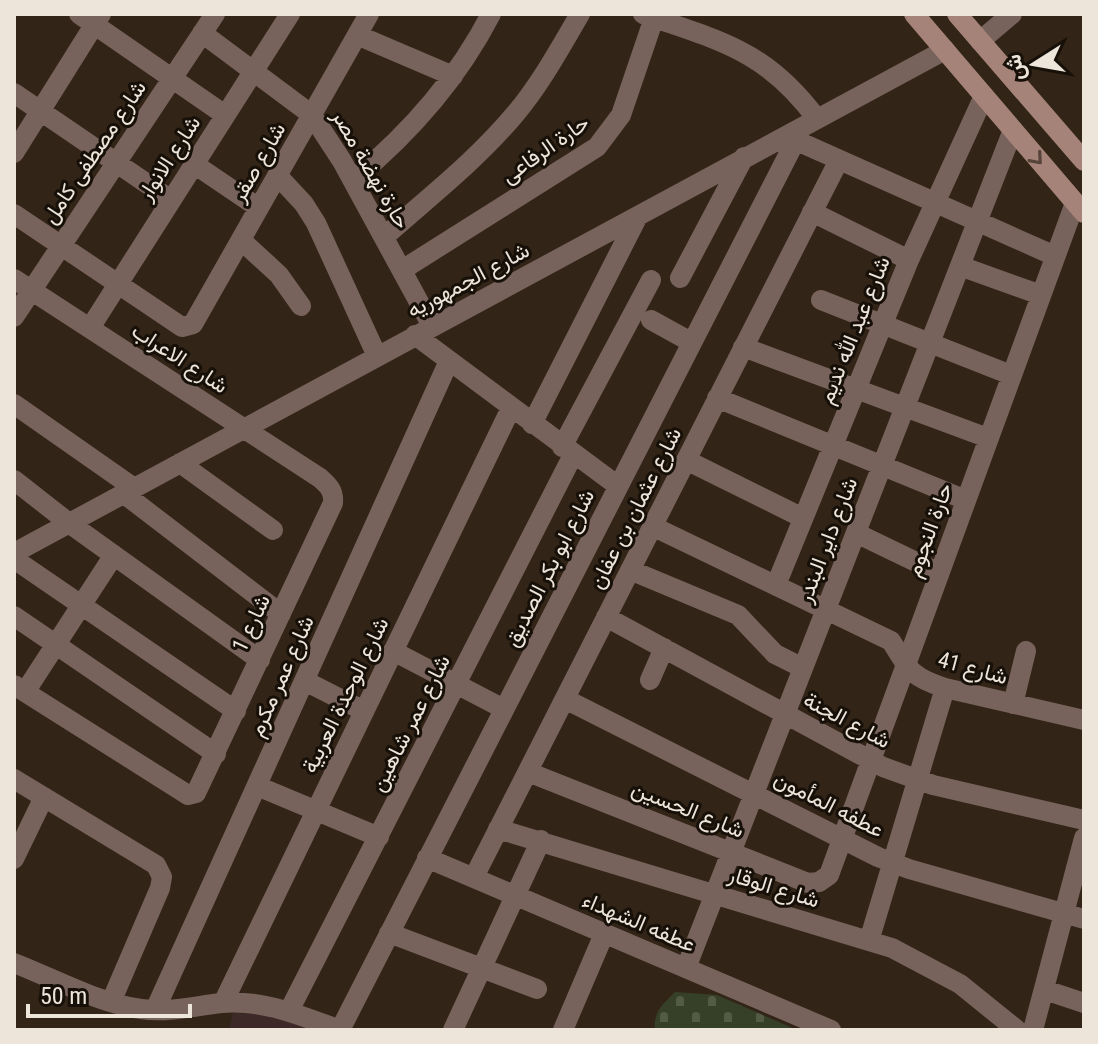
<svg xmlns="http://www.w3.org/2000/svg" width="1098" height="1044" font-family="'Roboto Condensed',Vazirmatn,sans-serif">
<defs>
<pattern id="cemetery-stones" width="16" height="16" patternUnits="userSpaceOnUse" patternTransform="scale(2)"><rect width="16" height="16" fill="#363f27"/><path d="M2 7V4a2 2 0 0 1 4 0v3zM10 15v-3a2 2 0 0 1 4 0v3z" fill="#535b46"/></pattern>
</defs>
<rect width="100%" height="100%" fill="#322517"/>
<path fill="#3d2a28" d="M233 1013 275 1015 310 1030H229Z"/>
<path fill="url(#cemetery-stones)" d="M675 992 717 995 797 1030H655C653 1012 663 1004 675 992Z"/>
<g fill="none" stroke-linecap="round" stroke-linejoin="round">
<path stroke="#78625c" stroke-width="20" d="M79 14 225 115
M643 14C720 41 766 50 817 119
M202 33 312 115 342 161 432 326
M357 35 453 76
M980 41 1012 14
M14 93 171 200
M795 140 1055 256
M14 153 101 14
M194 164 259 208
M278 176 304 204 316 223 377 356
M353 180C410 133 457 80 491 14
M812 212 909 260
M14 214 182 327 193 324 369 14
M384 237C429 197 477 160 516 113 541 83 560 48 580 14
M241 240 279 275 301 306
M960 266 1041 295
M402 270 597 147 621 115 654 18
M680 278 744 157
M14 279 320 478C329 486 334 491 333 503L196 793 188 795 14 685
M821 300 1011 375
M14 317 215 14
M651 320 691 342
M90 328 290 14
M415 335 618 486
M743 347 988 438
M717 398 966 500
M14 404 134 488
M532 424 637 218
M562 447 651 280
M686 460 803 518
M180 463 273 530
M14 480 69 523 260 660
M123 493 281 614
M652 526 891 641C909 670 911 677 945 688L1084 720
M856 533 939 573
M14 553 945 50
M14 559 236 711
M630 570 738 615 775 654 803 668
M776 585 909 260 984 96
M14 616 216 754
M606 617 883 767 933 785 1084 820
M393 651 504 709
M650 680 664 648
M305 681 364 711
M25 692 114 555
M565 699 878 857 909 869 1084 919
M1013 704 1026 651
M528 772 808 883 819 882 829 875 1075 203
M14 779 156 865 162 877 160 888 111 1002
M257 786 379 837
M498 829 892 948 960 984 1017 1030
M427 858 831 1030
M14 859 44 797
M474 877 839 160
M389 933 537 989
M869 941 945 688
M14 963C55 979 98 1003 141 1009 169 1013 194 1006 221 1003 263 999 302 1016 340 1030
M686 968 1013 130
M1045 990 1084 1003
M223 1003 511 408
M155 1010 449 361
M289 1011 573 455
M340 1030 802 128
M453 1030 541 840
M563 1030 604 934
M1033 1030 1084 838"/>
<path stroke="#a58378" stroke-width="20" d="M914 14 1084 213
M957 14 1084 161"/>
</g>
<defs><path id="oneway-chevron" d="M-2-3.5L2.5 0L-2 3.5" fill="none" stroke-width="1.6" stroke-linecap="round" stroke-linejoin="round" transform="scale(2)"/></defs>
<use stroke="#56443b" href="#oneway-chevron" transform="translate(1037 159) rotate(49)"/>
<g text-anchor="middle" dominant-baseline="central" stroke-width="6" stroke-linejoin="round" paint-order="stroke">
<g font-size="22" fill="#ede4da" stroke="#161009">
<text transform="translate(545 149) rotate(-35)">حارة الرفاعى</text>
<text transform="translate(94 152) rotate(-56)">شارع مصطفى كامل</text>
<text transform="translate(169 158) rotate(-57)">شارع الانوار</text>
<text transform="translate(258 162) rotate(-60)">شارع صقر</text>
<text transform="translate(371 169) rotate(60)">حارة نهضة مصر</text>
<text transform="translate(468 280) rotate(-28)">شارع الجمهوريه</text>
<text transform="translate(854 330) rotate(-68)">شارع عبد الله نديم</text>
<text transform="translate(180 358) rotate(33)">شارع الاعراب</text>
<text transform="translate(635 508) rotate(-63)">شارع عثمان بن عفان</text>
<text transform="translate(929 530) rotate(-70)">حارة النجوم</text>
<text transform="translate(827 540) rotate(-69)">شارع داير البندر</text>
<text transform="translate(549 568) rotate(-63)">شارع ابو بكر الصديق</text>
<text transform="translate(251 623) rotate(-65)">شارع 1</text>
<text transform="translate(973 668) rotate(15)">شارع 41</text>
<text transform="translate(281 676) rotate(-66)">شارع عمر مكرم</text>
<text transform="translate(345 695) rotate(-64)">شارع الوحدة العربية</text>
<text transform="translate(847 720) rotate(28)">شارع الجنة</text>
<text transform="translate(410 723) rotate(-63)">شارع عمر شاهين</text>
<text transform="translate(829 804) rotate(27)">عطفه المأمون</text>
<text transform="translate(688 809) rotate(22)">شارع الحسين</text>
<text transform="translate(774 887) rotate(17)">شارع الوقار</text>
<text transform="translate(639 922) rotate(23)">عطفه الشهداء</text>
</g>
</g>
<rect width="1098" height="1044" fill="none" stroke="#ede4da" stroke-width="32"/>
<g transform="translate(1034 64) rotate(259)" stroke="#161009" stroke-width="6" paint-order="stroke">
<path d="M0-6L14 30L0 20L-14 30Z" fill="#ede4da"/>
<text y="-12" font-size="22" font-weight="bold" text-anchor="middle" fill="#ede4da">ش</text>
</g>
<path d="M28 1004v12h162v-12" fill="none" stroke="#ede4da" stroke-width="4"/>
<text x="40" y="1004" font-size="24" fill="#ede4da" stroke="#161009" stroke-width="6" paint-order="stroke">50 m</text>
</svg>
